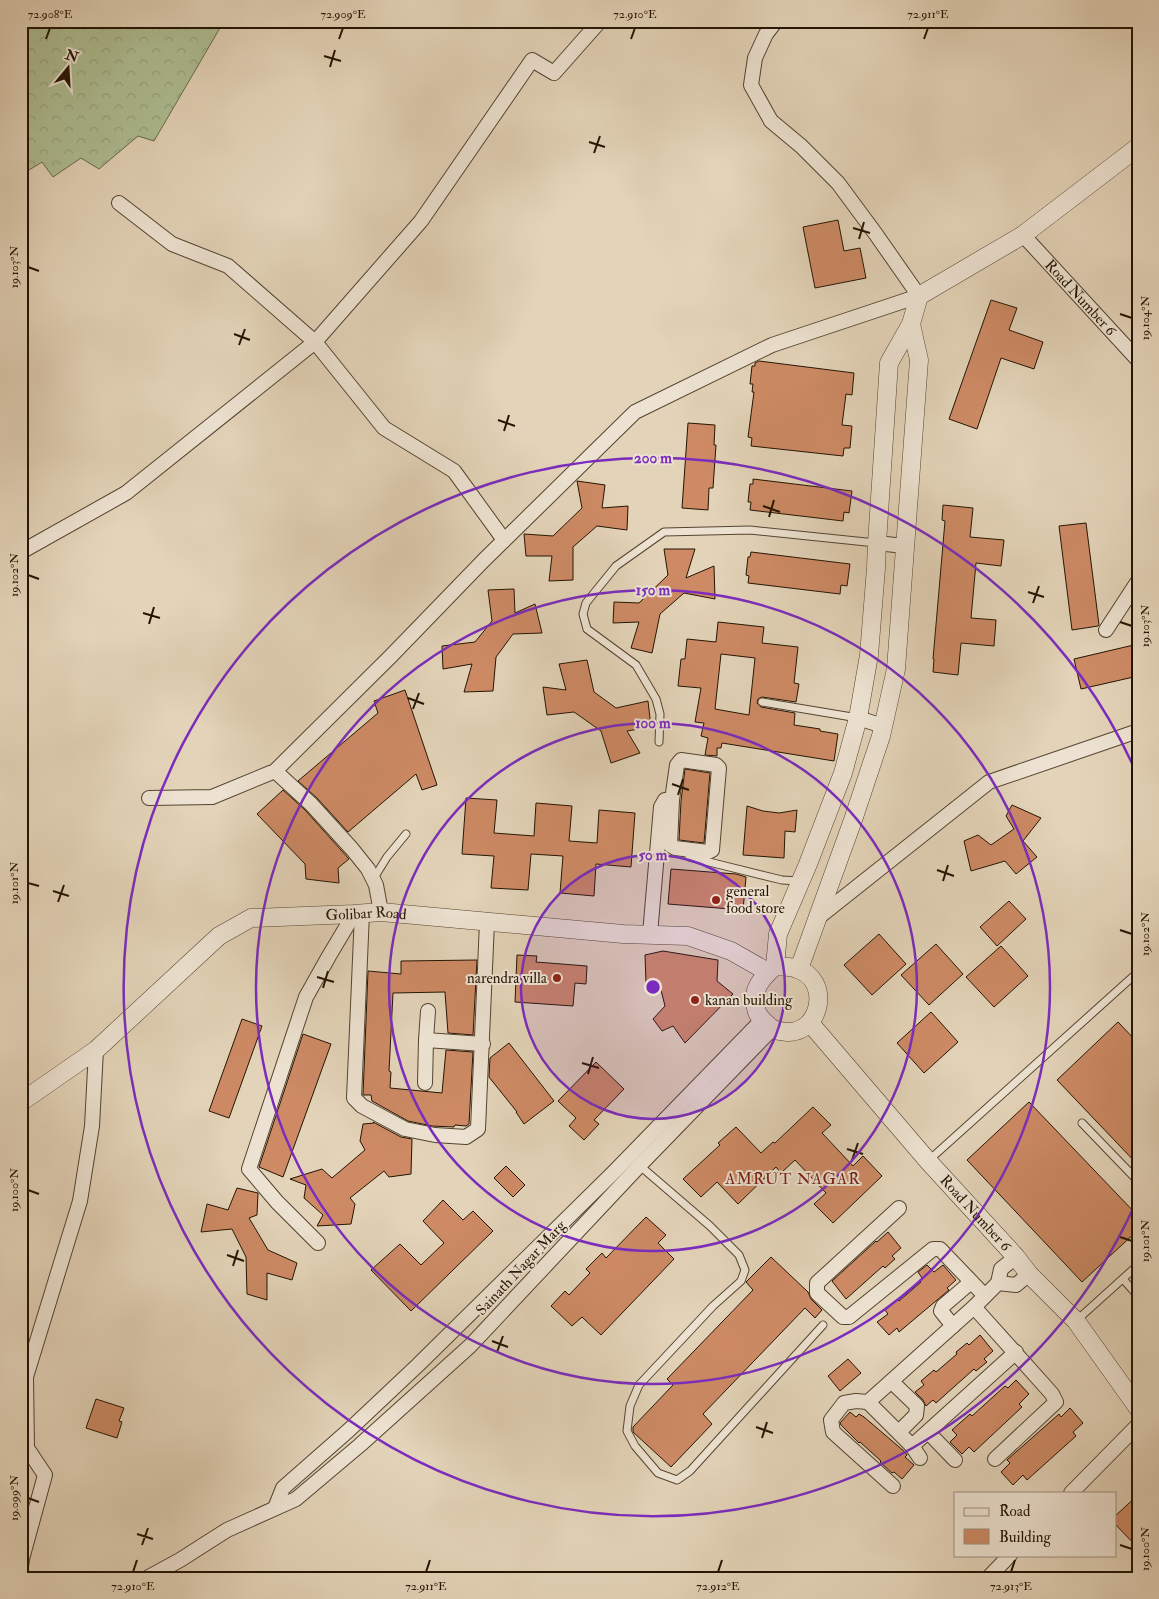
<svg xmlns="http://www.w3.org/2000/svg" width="1159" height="1599" font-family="'IM FELL Double Pica',serif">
<defs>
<pattern id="forest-crowns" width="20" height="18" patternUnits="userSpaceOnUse" patternTransform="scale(1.25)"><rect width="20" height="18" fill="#aebe93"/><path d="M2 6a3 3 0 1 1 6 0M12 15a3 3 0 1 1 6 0" fill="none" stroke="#95a27d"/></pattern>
</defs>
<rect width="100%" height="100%" fill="#e3d3b8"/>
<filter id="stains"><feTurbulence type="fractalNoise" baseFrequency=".004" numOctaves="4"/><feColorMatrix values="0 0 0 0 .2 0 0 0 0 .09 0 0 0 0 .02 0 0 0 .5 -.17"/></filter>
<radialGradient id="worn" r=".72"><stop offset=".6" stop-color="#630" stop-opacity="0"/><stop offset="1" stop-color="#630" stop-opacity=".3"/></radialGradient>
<path fill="url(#forest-crowns)" stroke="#68694b" d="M21 21H224L154 141 138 136 99 169 81 158 53 177 42 162 21 175Z"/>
<path fill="#cd8a65" stroke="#231403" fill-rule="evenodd" d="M838 220 844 251 860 248 866 278 815 288 803 227Z
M991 300 1017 308 1009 330 1043 342 1034 369 1001 358 977 429 949 419Z
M759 361 854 373 852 395 846 394 842 425 852 426 850 448H844L843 456 751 446 752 438 748 437 754 392H752L753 384H750L752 366H755V363Z
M688 423 715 425 714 445H716L713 488H709L708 510 682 508Z
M753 479 852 491 849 513 844 512 843 521 750 510 751 502H748L750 484H753Z
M577 481 605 485 602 508 628 506 627 530 597 526 573 547V580L549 581 552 556H526L524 534 553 536 582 508Z
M943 505 973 508 970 537 1004 540 1001 566 976 563 971 618 996 620 994 646 961 643 958 675 933 672 934 659H933L945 521 942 520Z
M1086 523 1099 625 1098 626 1072 630 1059 526Z
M664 549H695L686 578 714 566 715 599 684 593 660 614 652 653 631 648 639 622 613 623 614 602 639 603 668 575Z
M751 552 850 564 847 586 841 585 840 594 748 583 749 576 746 575 748 557H750Z
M514 589 515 613 535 604 542 633 513 634 496 657 493 691 464 692 472 664 443 669 442 646 475 642 492 621 488 590Z
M718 622 764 627 762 643 798 647 794 683 799 684 796 702 762 697 758 699 757 703 761 707 795 713 794 725 820 729V731L838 734 834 761 722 743 721 748H717V756L705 755 708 738 701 736 704 723 695 722 701 688 678 686 681 659H685L687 639 716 642ZM721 654 755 658 749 715 715 709Z
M1138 644V676L1081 689 1074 659Z
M587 660 594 692 616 708 648 701 651 727 627 731 640 753 611 763 601 731 574 712 547 715 543 687 566 690 559 664Z
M405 690 437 785 422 790 416 774 348 832 317 798 298 781 378 713 374 701Z
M685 769 710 773 704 843 679 840 681 801Z
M283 790 305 810 349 859 338 868 339 883 306 879 305 864 257 814Z
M466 798 497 800 494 833 534 836 536 803 572 806 569 841 597 843 599 810 635 813 631 867 596 864 594 896 560 893 563 856 531 854 528 890 491 888 494 856 462 854Z
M1012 805 1041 818 1023 841 1037 857 1016 874 1005 861 971 871 964 841 978 835 991 845 1014 829 1006 816Z
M747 806 763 811 779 813 797 810 795 832 785 831 784 858 743 855Z
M671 869 736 874 746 877 743 910 668 904Z
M1009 901 1026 919 997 946 980 927Z
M879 934 906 964 872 995 844 965Z
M936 944 963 974 929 1005 901 975Z
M1001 946 1028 976 994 1007 966 977Z
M663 951 718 960 717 981 733 994 685 1043 673 1026 662 1031 653 1019 665 1006 660 986 646 983 645 955Z
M517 955 537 956 536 962 587 966 586 984 575 983 573 1006 515 1002Z
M477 960 473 1035 448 1033 445 992 393 993 389 1071 391 1072 390 1088 442 1093 446 1050 473 1052 469 1124 466 1126 455 1125 454 1127 432 1126 408 1121 372 1101 371 1095H363L368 971 401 974V961Z
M931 1012 958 1042 924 1073 897 1043Z
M242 1019 262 1026 229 1118 209 1111Z
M1118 1022 1138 1043V1165L1057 1080Z
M303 1034 331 1044 283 1177 259 1167Z
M509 1043 554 1101 524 1124 516 1112H517L489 1077 490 1058Z
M596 1062 624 1089 594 1120 599 1124 584 1140 569 1126 576 1118 558 1101Z
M1029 1102 1138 1216V1230L1082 1282 967 1160Z
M813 1107 831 1125 822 1133 853 1166 863 1156 882 1176 833 1223 814 1204 826 1193 795 1160 781 1173 776 1167 738 1204 717 1182 701 1197 683 1179 720 1145 718 1143 736 1127 761 1153 773 1142 775 1143Z
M373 1122 401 1137 412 1139 411 1174 389 1177 384 1171 350 1198 355 1204 351 1224 317 1226 323 1215 304 1198 306 1185 290 1179 322 1169 332 1178 365 1150 360 1141 363 1124 374 1123Z
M506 1166 525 1185 513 1197 494 1178Z
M237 1188 258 1193 257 1215 249 1218 268 1250 297 1263 292 1280 267 1273V1300L247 1294 246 1257 232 1229 201 1232 207 1204 228 1210Z
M443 1200 463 1220 473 1211 493 1231 411 1311 371 1270 400 1244 421 1265 444 1243 423 1221Z
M646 1217 666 1235 658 1243 674 1259 601 1335 582 1317 572 1326 551 1306 565 1291 569 1295 590 1273 586 1269 602 1253 606 1258Z
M888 1232 901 1248 892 1256 895 1259 885 1268 883 1266 846 1299 832 1281 876 1241 877 1242Z
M771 1257 808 1292 811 1299 822 1310 815 1318 805 1308 703 1414 712 1424 671 1467 633 1432V1427L673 1385 667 1379 753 1290 746 1282Z
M927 1265 934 1272 943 1265 956 1280 947 1288 949 1290 899 1332 897 1328 889 1335 877 1322 888 1314 885 1310 898 1299 899 1301 921 1282 919 1281 922 1278 918 1272Z
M980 1335 993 1351 984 1359 987 1362 976 1371 974 1369 936 1403 933 1400 926 1406 923 1400 915 1392 924 1385 921 1381 934 1370 936 1372 957 1354 956 1352 967 1343 969 1345Z
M848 1359 861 1373 840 1391 828 1376Z
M1016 1380 1029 1394 1019 1404 1022 1407 974 1452 969 1447 962 1454 950 1442 957 1435 952 1430 970 1414 972 1416 1005 1386 1008 1388Z
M96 1399 124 1408 119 1421 122 1422 117 1438 86 1428Z
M1070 1408 1083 1423 1073 1432 1076 1436 1027 1480 1023 1475 1013 1485 1001 1472 1010 1463 1007 1460 1059 1414 1061 1417Z
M850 1412 856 1417 859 1414 864 1417 905 1452 907 1455 905 1457 914 1465 902 1479 894 1472 892 1473 880 1462 881 1461 860 1442 859 1443 841 1425 840 1423Z
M1138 1495V1548L1115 1524V1516Z"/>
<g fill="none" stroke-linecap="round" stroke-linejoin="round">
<defs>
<path id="service" d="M762 702 858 718
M659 742 660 714 656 699 636 665 587 629 583 614 586 603 616 566 664 532 750 530 876 543
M689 857 782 880 800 881
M374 878 387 857 406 834
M1082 1123 1138 1181
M928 1161 1138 972
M639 1165 710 1226 739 1255 745 1270 741 1281 713 1306 639 1385 630 1406 627 1431 635 1446 658 1473 677 1480 690 1471 823 1325
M1123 1279 1138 1296
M1077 1320 1138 1265"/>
<g id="minor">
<path d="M119 203 172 244 228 266 315 342 384 428 454 471 504 540"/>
<path id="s1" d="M1023 235 1138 360"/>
<path d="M877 543 904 546"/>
<path d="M21 552 126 493 315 342 421 221 532 60 554 73 600 21"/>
<path d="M1106 630 1138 581"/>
<path d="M858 718 883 726"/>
<path d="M275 771 311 804 352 849 368 869 376 885 381 912"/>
<path d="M149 798 212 797 275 771 391 656 484 560 635 412 772 345 919 296 875 233 838 183 801 146 771 121 751 85 755 58 766 34 776 21"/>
<path d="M362 913 354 1098 362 1106 405 1129 435 1135 466 1137 478 1129 487 922"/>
<path d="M819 917 989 782 1138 731"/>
<path d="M650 934 661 807 665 800H672L677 765 681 760 716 765 719 768 712 850 708 852 675 848 670 845 672 800"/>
<path d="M428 1011 426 1040 483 1044"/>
<path d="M425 1083 426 1040"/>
<path d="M899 1208 817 1283V1293L843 1317H849L933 1249H940L985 1296"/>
<path d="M318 1243 277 1202 249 1169 306 997 329 956 354 914"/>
<path d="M998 1283 1016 1285 1029 1274"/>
<path d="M974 1307 1052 1394 1056 1402 995 1459"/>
<path d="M953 1326 941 1311 943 1306 971 1282"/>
<path d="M892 1382 917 1406 916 1415 899 1432"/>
<path d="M868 1402 912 1446 920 1458"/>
<path d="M928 1432 955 1460"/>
<path d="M912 1446 1016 1352"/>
<path d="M893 1486 833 1432 831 1420 844 1403 856 1401 868 1402 974 1307 998 1283 1001 1269 1016 1257"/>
<path d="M1071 1493 1138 1425"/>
<path d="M275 1508 283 1488 349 1430 418 1365 614 1172 762 1020"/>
<path d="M21 1567 22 1559 45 1475 27 1448 26 1377 80 1201 92 1126 96 1050"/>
<path d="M147 1578 180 1560 227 1530 296 1499 360 1445 470 1346 640 1165 772 1029"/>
<path d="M988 1578 1010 1555"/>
</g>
<g id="tertiary">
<path d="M775 966 778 934 808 864 843 773 858 718 869 655 876 568 877 543 889 363 911 324 919 296 1023 235 1138 147"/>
<path d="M775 966C782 967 790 966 797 969 831 979 822 1033 787 1032 780 1031 774 1031 769 1026 763 1021 757 1016 756 1008 751 989 762 978 775 966Z"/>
<path d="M799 969 853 820 881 736 896 669 919 360 911 324"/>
<path id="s2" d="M810 1023 928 1161 1016 1257 1029 1274 1076 1321 1138 1408"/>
<path id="s3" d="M21 1102 96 1050 219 936 251 918 354 914 381 912 623 934 688 936 731 951 768 972"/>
</g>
</defs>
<use href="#service" stroke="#534430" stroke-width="9"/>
<use href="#minor" stroke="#534430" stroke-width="16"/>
<use href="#tertiary" stroke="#534430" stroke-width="19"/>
<use href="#service" stroke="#ede2d1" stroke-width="7"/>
<use href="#minor" stroke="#ede2d1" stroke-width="14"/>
<use href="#tertiary" stroke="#ede2d1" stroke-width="18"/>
</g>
<path fill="none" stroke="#231403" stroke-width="2" d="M46 39 50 28M339 39 343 28M631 39 635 28M924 39 928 28M324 56 341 61M330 67 335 50M589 142 605 147M594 153 600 136M853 228 870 233M859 239 864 222M28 267 39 271M1120 314 1132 318M234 334 250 340M239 345 245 329M498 420 515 426M504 431 509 415M763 506 780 512M769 517 774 500M28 575 39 579M1028 592 1044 597M1033 603 1039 586M143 613 160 618M1120 622 1132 626M149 624 154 607M408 698 424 704M413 709 419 693M672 784 689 790M678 795 683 779M937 870 954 876M943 881 948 865M28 883 39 886M53 891 69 896M58 902 64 885M1120 930 1132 934M317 977 334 982M323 988 328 971M582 1063 599 1068M588 1074 593 1057M847 1149 863 1154M852 1160 858 1143M28 1190 39 1194M1120 1237 1132 1241M227 1255 244 1261M233 1266 238 1250M492 1341 508 1347M497 1352 503 1336M756 1427 773 1433M762 1438 767 1422M28 1498 39 1502M137 1534 153 1539M142 1545 148 1528M1120 1545 1132 1549M133 1572 137 1560M426 1572 430 1560M718 1572 722 1560M1011 1572 1015 1560"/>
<circle cx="653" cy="987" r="132" fill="#7b2cbf" fill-opacity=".12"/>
<g fill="none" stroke="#7b2cbf" stroke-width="2.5">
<circle cx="653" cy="987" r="132"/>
<circle cx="653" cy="987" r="264"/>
<circle cx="653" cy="987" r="397"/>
<path d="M1136 1202A529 529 0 1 1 1136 772"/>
</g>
<g fill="#8f2418" stroke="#ede2d1" stroke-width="2">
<circle cx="716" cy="900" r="5"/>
<circle cx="557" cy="978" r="5"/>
<circle cx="695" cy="1000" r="5"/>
</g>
<g text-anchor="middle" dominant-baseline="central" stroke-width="4" stroke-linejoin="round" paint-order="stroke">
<g font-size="15" fill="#231403" stroke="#ede2d1">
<text stroke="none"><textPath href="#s1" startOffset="85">Road Number 6</textPath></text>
<text stroke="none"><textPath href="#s3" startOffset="411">Golibar Road</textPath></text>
<text stroke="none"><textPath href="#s2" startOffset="252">Road Number 6</textPath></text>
<text transform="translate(521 1268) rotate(-47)">Sainath Nagar Marg</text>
</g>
<g font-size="15" fill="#231403" stroke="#ede2d1" text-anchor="start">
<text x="726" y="891">general<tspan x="726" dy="17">food store</tspan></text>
<text x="547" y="978" text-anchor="end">narendra villa</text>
<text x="705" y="1000">kanan building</text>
</g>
<g font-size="16" letter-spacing="1" fill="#7a1f14" stroke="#ede2d1">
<text x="793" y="1179">AMRUT NAGAR</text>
</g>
</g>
<circle cx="653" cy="987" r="8" fill="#7b2cbf" stroke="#ede2d1" stroke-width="2.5"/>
<g font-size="15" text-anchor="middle" font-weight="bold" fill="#7b2cbf" stroke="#ede2d1" stroke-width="4" stroke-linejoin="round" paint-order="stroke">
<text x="653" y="463">200 m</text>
<text x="653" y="595">150 m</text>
<text x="653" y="728">100 m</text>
<text x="653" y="860">50 m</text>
</g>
<rect width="1159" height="1599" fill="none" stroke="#e3d3b8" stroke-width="55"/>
<rect x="954" y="1492" width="162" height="65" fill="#ede2d1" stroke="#9c907f"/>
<rect x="964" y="1508" width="25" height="8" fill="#ede2d1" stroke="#9c907f"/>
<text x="999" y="1516" font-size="15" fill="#231403">Road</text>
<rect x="964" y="1529" width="25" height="15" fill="#cd8a65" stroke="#9c907f"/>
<text x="999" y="1542" font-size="15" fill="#231403">Building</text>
<g transform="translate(68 68) rotate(18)" stroke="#ede2d1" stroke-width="4" paint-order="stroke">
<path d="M0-4L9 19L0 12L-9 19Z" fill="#231403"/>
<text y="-8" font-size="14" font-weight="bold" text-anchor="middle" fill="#231403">N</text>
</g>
<rect x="28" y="28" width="1104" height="1544" fill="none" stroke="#231403" stroke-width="2"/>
<g font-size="12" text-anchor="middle" fill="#231403">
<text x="50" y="18">72.908°E</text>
<text x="343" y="18">72.909°E</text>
<text x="635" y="18">72.910°E</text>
<text x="928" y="18">72.911°E</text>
<text transform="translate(14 267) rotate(-90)" y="4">19.103°N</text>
<text transform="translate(1145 318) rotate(-90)" y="4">19.104°N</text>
<text transform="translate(14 575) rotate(-90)" y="4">19.102°N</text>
<text transform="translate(1145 626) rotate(-90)" y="4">19.103°N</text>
<text transform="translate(14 883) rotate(-90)" y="4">19.101°N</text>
<text transform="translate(1145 934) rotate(-90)" y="4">19.102°N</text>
<text transform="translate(14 1190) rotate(-90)" y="4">19.100°N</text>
<text transform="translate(1145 1241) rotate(-90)" y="4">19.101°N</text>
<text transform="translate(14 1498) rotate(-90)" y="4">19.099°N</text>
<text transform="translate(1145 1549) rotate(-90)" y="4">19.100°N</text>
<text x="133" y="1590">72.910°E</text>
<text x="426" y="1590">72.911°E</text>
<text x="718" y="1590">72.912°E</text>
<text x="1011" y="1590">72.913°E</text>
</g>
<rect width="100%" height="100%" filter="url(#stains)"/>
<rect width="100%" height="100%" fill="url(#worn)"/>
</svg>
